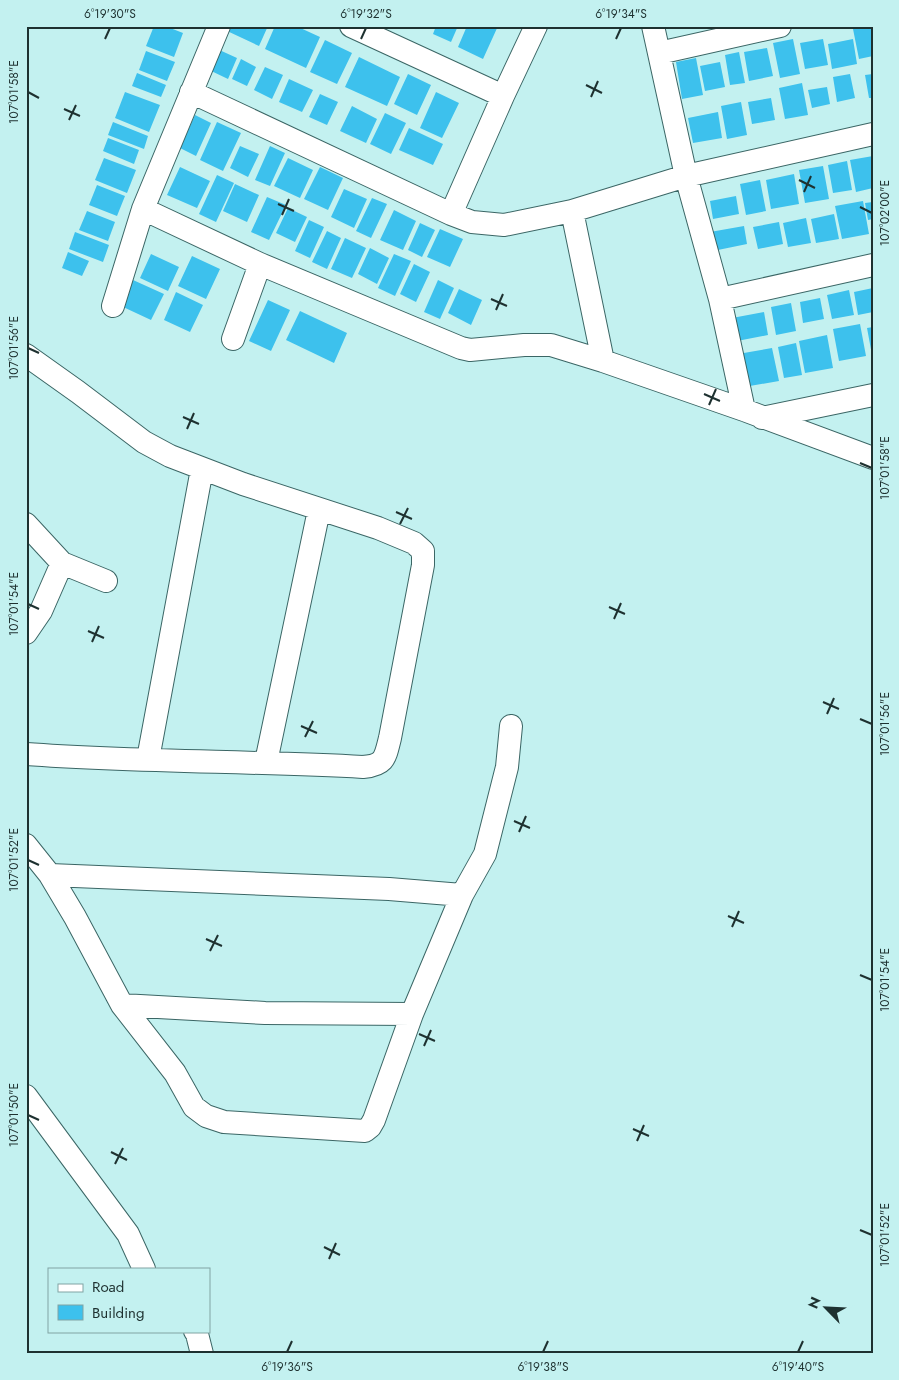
<svg xmlns="http://www.w3.org/2000/svg" width="899" height="1380" font-family="Jost,sans-serif">
<rect width="100%" height="100%" fill="#c3f1f0"/>
<path fill="#3dc1ed" d="M154 26H165L183 33 174 57 146 46Z
M227 26H268L259 46 225 30Z
M275 26H296L320 37 306 68 265 49Z
M436 26H458L451 42 433 34Z
M467 26H498L483 59 458 47Z
M868 26H873V56L859 59 853 29Z
M793 39 800 74 780 78 773 43Z
M823 39 828 65 805 69 800 43Z
M853 39 857 64 832 69 828 44Z
M325 40 352 53 337 84 310 72Z
M215 48 237 58 228 79 205 68Z
M767 48 773 76 749 81 744 52Z
M146 51 175 62 167 81 139 70Z
M739 52 745 83 730 85 725 55Z
M359 57 400 77 387 106 345 87Z
M696 58 703 95 682 99 676 62Z
M241 59 256 67 247 86 232 79Z
M720 62 725 87 705 91 700 66Z
M265 67 283 75 272 99 254 90Z
M137 73 166 85 161 97 132 86Z
M408 74 431 85 417 115 394 104Z
M850 74 855 98 837 102 833 77Z
M873 74V98H869L865 75Z
M289 79 313 90 302 112 279 102Z
M802 83 808 115 785 119 779 88Z
M827 87 830 104 812 108 808 90Z
M125 92 160 105 149 132 115 118Z
M436 92 459 103 442 138 420 128Z
M320 94 338 102 327 125 309 117Z
M771 98 775 120 752 124 748 102Z
M741 102 747 135 727 139 721 106Z
M352 106 377 119 366 143 340 131Z
M718 112 722 138 693 143 688 118Z
M385 113 406 123 391 154 370 144Z
M195 115 211 123 196 156 180 148Z
M113 122 148 136 144 149 108 135Z
M217 122 241 133 223 171 200 160Z
M409 128 443 144 433 165 399 150Z
M108 138 139 150 134 164 103 151Z
M240 146 259 154 248 177 230 168Z
M270 146 285 153 270 186 255 180Z
M873 156V188L856 192 850 160Z
M104 158 136 170 127 193 95 180Z
M288 158 313 170 300 198 274 186Z
M847 161 852 190 833 193 828 165Z
M823 166 829 199 805 203 799 170Z
M180 167 210 181 197 208 167 195Z
M320 167 343 178 328 210 304 199Z
M794 174 799 204 771 209 766 180Z
M217 175 234 183 216 222 199 214Z
M760 180 766 211 746 215 740 184Z
M235 184 259 195 247 222 223 211Z
M97 185 125 196 117 216 89 205Z
M344 189 367 199 354 228 331 217Z
M736 196 739 214 713 219 710 201Z
M267 197 286 205 269 240 251 232Z
M372 198 387 204 371 238 356 231Z
M863 201 869 234 842 239 835 206Z
M873 202V219L868 220 865 203Z
M288 208 307 217 295 242 276 233Z
M394 210 416 221 403 250 380 240Z
M87 211 115 222 108 241 79 230Z
M834 214 839 239 816 243 811 219Z
M806 218 811 243 788 247 783 223Z
M309 220 324 227 310 258 295 251Z
M779 222 783 244 758 249 753 227Z
M420 223 435 230 422 257 408 250Z
M744 226 747 244 713 251 710 232Z
M440 229 463 239 450 267 427 257Z
M327 231 341 238 327 269 312 262Z
M75 232 109 245 103 262 69 249Z
M345 238 366 248 352 278 331 269Z
M370 248 389 258 377 284 358 274Z
M68 252 89 261 82 276 62 268Z
M151 254 179 267 168 291 140 278Z
M394 254 411 261 395 296 378 288Z
M192 256 220 269 206 299 178 286Z
M414 264 430 272 416 302 400 294Z
M133 280 164 294 151 320 121 306Z
M438 280 454 288 440 319 424 312Z
M873 288V312L858 315 854 292Z
M459 289 482 300 471 325 448 313Z
M849 290 854 315 832 319 827 295Z
M176 292 203 305 190 332 164 320Z
M820 298 824 319 803 323 800 302Z
M268 300 290 310 271 351 249 341Z
M791 303 796 331 776 335 771 307Z
M300 311 347 333 334 363 286 340Z
M764 312 768 335 737 341 732 318Z
M860 324 866 356 839 361 833 329Z
M873 327V355H872L867 328Z
M827 335 833 368 805 373 799 341Z
M796 343 802 375 784 378 778 347Z
M772 348 779 381 744 387 738 354Z"/>
<g fill="none" stroke-linecap="round" stroke-linejoin="round">
<defs>
<path id="street" d="M351 26 503 96
M653 26 686 176 720 299 744 410
M659 53 780 26
M191 92 451 214 472 222 504 225 572 211 686 176 873 134
M143 209 260 264 461 348 470 350 524 345H551L603 361 744 410 873 458
M572 211 603 361
M451 214 503 96 536 26
M720 299 873 265
M113 306 143 209 219 26
M233 339 260 264
M26 355 78 392 144 442 170 456 243 484 378 528 414 543 423 551V565L390 738C385 758 385 765 363 767 251 761 138 762 26 754
M762 418 873 395
M26 524 62 563 106 581
M26 633 41 611 62 563
M148 759 202 469
M266 762 319 510
M26 845 50 875 75 917 122 1005 175 1073 194 1107 206 1116 224 1122 365 1131 370 1127 374 1120 412 1014 462 895 485 854 507 767 511 726
M50 875 389 889 462 895
M122 1005 265 1013 412 1014
M26 1096 128 1234 144 1269
M195 1331 197 1334 202 1354"/>
</defs>
<use href="#street" stroke="#3b6665" stroke-width="24"/>
<use href="#street" stroke="#fff" stroke-width="22"/>
</g>
<path fill="none" stroke="#1e3130" stroke-width="2" d="M105 39 110 28M361 39 366 28M616 39 621 28M586 85 602 93M28 92 39 98M591 97 598 81M64 109 80 116M69 120 76 105M799 180 815 188M804 192 811 176M278 204 294 211M860 207 872 213M282 215 289 199M491 299 507 306M496 310 503 294M28 348 39 353M704 394 720 401M709 405 716 389M183 417 199 424M187 429 194 413M860 463 872 468M396 512 412 519M400 524 408 508M28 604 39 609M609 607 625 614M614 619 621 603M88 631 104 638M92 642 99 626M823 702 839 709M827 714 834 698M860 719 872 724M301 726 317 733M305 737 313 721M514 821 530 828M519 832 526 816M28 860 39 865M728 916 744 923M732 927 739 911M206 939 222 946M210 951 218 935M860 975 872 980M419 1034 435 1041M424 1046 431 1030M28 1115 39 1120M633 1129 649 1136M637 1141 644 1125M111 1152 127 1160M115 1164 123 1148M860 1230 872 1235M324 1247 340 1255M329 1259 336 1243M287 1352 292 1341M543 1352 548 1341M798 1352 803 1341"/>
<rect width="899" height="1380" fill="none" stroke="#c3f1f0" stroke-width="55"/>
<rect x="48" y="1268" width="162" height="65" fill="#c3f1f0" stroke="#81a4a3"/>
<rect x="58" y="1284" width="25" height="8" fill="#ffffff" stroke="#81a4a3"/>
<text x="92" y="1292" font-size="15" fill="#1e3130">Road</text>
<rect x="58" y="1305" width="25" height="15" fill="#3dc1ed" stroke="#81a4a3"/>
<text x="92" y="1318" font-size="15" fill="#1e3130">Building</text>
<g transform="translate(826 1308) rotate(294)" stroke="#c3f1f0" stroke-width="4" paint-order="stroke">
<path d="M0-4L9 19L0 12L-9 19Z" fill="#1e3130"/>
<text y="-8" font-size="14" font-weight="bold" text-anchor="middle" fill="#1e3130">N</text>
</g>
<rect x="28" y="28" width="844" height="1324" fill="none" stroke="#1e3130" stroke-width="2"/>
<g font-size="12" text-anchor="middle" fill="#1e3130">
<text x="110" y="18">6°19'30"S</text>
<text x="366" y="18">6°19'32"S</text>
<text x="621" y="18">6°19'34"S</text>
<text transform="translate(14 92) rotate(-90)" y="4">107°01'58"E</text>
<text transform="translate(885 213) rotate(-90)" y="4">107°02'00"E</text>
<text transform="translate(14 348) rotate(-90)" y="4">107°01'56"E</text>
<text transform="translate(885 468) rotate(-90)" y="4">107°01'58"E</text>
<text transform="translate(14 604) rotate(-90)" y="4">107°01'54"E</text>
<text transform="translate(885 724) rotate(-90)" y="4">107°01'56"E</text>
<text transform="translate(14 860) rotate(-90)" y="4">107°01'52"E</text>
<text transform="translate(885 980) rotate(-90)" y="4">107°01'54"E</text>
<text transform="translate(14 1115) rotate(-90)" y="4">107°01'50"E</text>
<text transform="translate(885 1235) rotate(-90)" y="4">107°01'52"E</text>
<text x="287" y="1371">6°19'36"S</text>
<text x="543" y="1371">6°19'38"S</text>
<text x="798" y="1371">6°19'40"S</text>
</g>
</svg>
